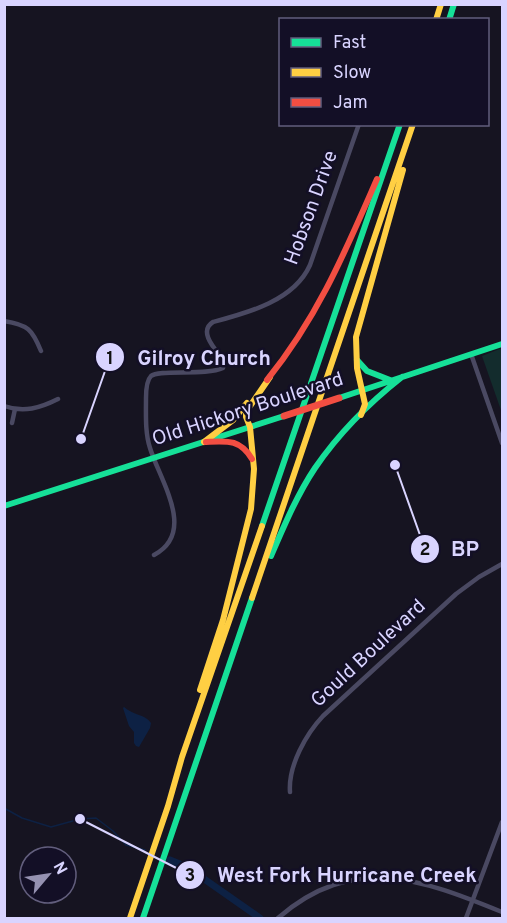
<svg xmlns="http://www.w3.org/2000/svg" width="507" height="923" font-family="Overpass,sans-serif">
<rect width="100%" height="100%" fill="#161421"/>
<path fill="#132c2d" d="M502 348V413L482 356Z"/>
<path fill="#0d2144" d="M124 707C132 715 145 714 151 723L150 728 139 747 136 746 134 743V732L129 726 123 708Z"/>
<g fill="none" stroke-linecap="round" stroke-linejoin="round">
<path stroke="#0d2144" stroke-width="1.5" d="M4 808 22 818 51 827 80 819 96 818 113 831 126 845 145 850"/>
<path stroke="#0d2144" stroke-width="7" d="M170 860 187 867 260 918"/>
<path stroke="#4a4962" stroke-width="4.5" d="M4 321C28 325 32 329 41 351
M471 354 502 443
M4 406C24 413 40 408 58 399
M12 423 15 409
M154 555C197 532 160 481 150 448 145 433 146 415 146 398 146 392 146 381 151 376 159 369 206 376 223 368L224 361C217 351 197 332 213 322 247 313 294 301 310 265L359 124
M290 792C288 766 306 734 323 716L456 594 479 577 502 564
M278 918C353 853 421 879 502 912
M466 918 502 822"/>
<path stroke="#16e098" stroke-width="6" d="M449 20 454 4
M357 360 367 371 390 380
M339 398 502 344
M250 427 284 416
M4 506 250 427
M262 526 400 124
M271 556C284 526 297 495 315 468 339 433 369 403 402 377
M143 918 252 598"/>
<path stroke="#ffcf43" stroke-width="6" d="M436 20 441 4
M361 415 365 404 357 368 356 337 403 170
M204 442 233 420 247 403
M252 598 413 124
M200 690 223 620 251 509 254 469 250 427 246 417V412L270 377
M130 918 168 806 182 757 262 526"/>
<path stroke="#f24e42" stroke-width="6" d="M267 380C318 317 345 252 377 179
M206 442C227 441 240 439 252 459"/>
<path stroke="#f24e42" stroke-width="7" d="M284 416 339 398"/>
</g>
<g text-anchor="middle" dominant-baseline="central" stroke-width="5" stroke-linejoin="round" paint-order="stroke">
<g font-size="20" fill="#d9d4ff" stroke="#130f26">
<text transform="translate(312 208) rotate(-70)">Hobson Drive</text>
<text transform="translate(248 410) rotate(-18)">Old Hickory Boulevard</text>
<text transform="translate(369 654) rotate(-43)">Gould Boulevard</text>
</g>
</g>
<path fill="none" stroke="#d9d4ff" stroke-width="2" d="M81 439L110 357M395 465L425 549M80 819L190 875"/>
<g fill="#d9d4ff" stroke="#130f26" stroke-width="2">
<circle cx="81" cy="439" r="6"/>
<circle cx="395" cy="465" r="6"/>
<circle cx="80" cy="819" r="6"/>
<circle cx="110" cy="357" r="15"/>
<circle cx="425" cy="549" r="15"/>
<circle cx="190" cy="875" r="15"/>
</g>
<g font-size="18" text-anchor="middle" font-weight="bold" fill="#111">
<text x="110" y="364">1</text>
<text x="425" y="555">2</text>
<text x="190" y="881">3</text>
</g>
<g font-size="21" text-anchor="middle" font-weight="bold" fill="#d9d4ff" stroke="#130f26" stroke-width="5" stroke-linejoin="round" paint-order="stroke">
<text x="204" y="365">Gilroy Church</text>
<text x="465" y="556">BP</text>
<text x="347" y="882">West Fork Hurricane Creek</text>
</g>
<rect width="507" height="923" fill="none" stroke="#d9d4ff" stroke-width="12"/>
<rect x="279" y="18" width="210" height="108" fill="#130f26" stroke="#625e7d" stroke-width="1.5"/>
<rect x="291" y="38" width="30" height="9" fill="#16e098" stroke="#625e7d" stroke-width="1.5"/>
<text x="333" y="48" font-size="18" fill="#d9d4ff">Fast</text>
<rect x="291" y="68" width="30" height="9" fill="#ffcf43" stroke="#625e7d" stroke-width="1.5"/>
<text x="333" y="78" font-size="18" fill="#d9d4ff">Slow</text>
<rect x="291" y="98" width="30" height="9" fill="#f24e42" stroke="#625e7d" stroke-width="1.5"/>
<text x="333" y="108" font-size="18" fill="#d9d4ff">Jam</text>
<g transform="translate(48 875) rotate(61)"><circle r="28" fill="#130f26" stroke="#625e7d" stroke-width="1.5"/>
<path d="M0-4.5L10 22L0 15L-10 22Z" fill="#9591b1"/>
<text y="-9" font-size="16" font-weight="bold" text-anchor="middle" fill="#d9d4ff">N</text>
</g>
</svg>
